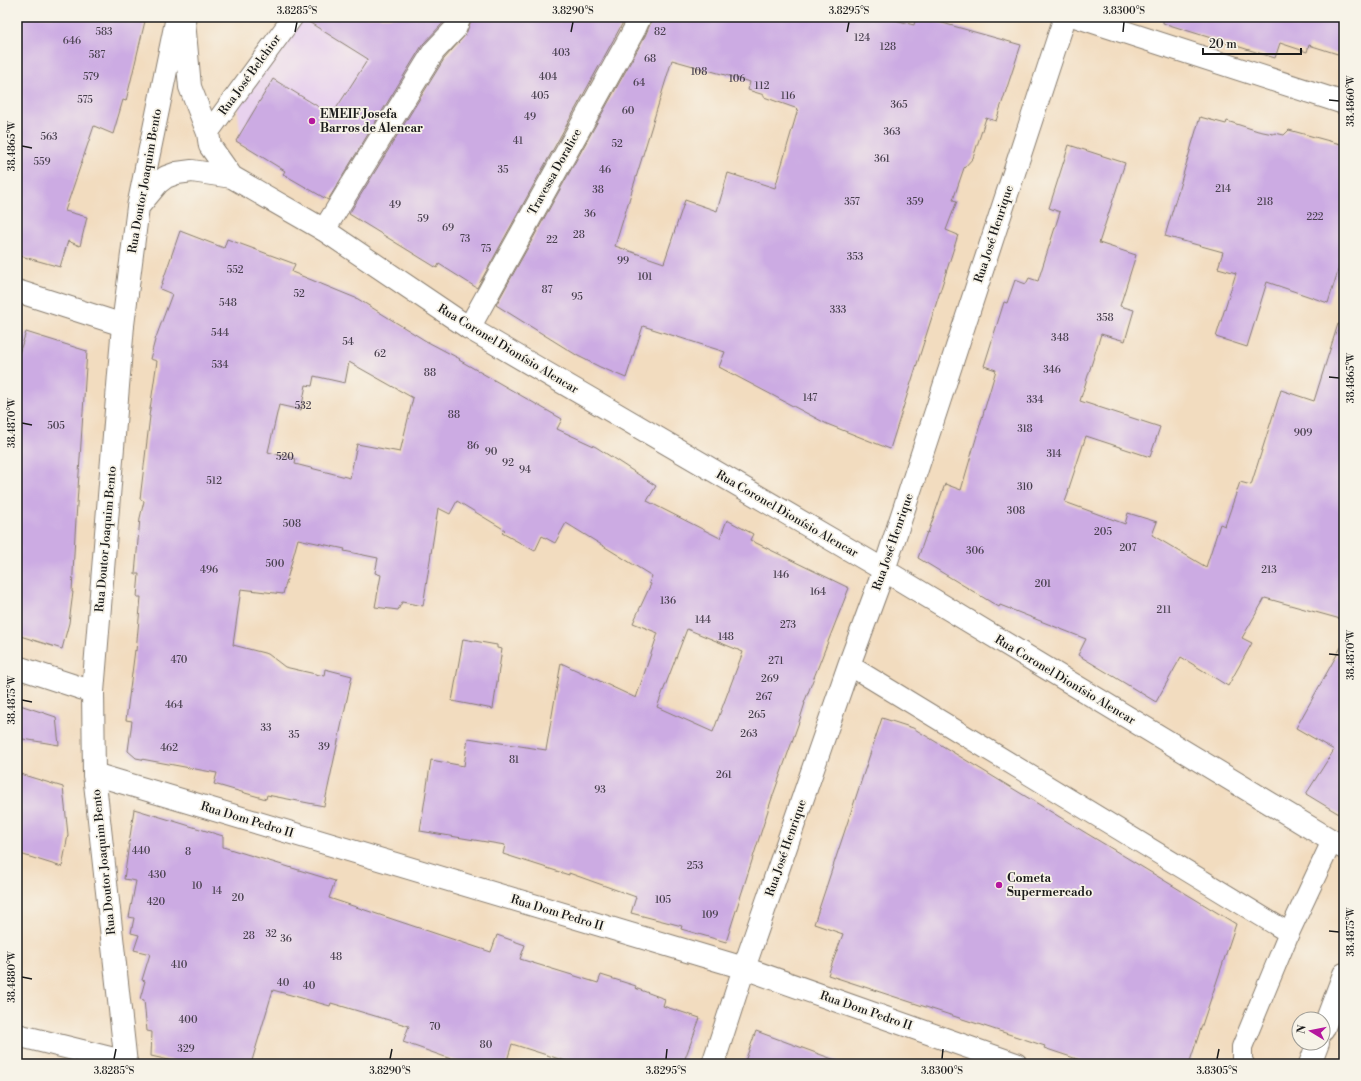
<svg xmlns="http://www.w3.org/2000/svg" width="1361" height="1081" font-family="'Libre Bodoni',serif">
<rect width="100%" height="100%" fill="#f7f3e8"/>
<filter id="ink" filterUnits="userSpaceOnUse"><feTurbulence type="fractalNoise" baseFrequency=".025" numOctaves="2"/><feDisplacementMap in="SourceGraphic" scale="8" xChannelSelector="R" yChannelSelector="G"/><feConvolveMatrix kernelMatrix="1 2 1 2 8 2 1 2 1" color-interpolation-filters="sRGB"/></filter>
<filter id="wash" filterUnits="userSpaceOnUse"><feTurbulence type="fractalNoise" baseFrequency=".012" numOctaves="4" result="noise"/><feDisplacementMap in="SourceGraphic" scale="16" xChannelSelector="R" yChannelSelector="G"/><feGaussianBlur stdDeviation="0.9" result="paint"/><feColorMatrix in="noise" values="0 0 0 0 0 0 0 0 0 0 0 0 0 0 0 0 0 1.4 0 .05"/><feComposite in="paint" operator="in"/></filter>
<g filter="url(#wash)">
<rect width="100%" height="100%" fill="#f2dcbf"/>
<path fill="#e8d2ee" d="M298 17H446L442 29 338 196 241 142 237 101Z"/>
<g id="blocks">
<path fill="#ccabe3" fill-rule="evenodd" d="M17 17H146L126 101 123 100 113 134 94 126 65 211 87 217 80 246 68 241 60 267 17 255Z
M304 17H446L444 22 423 44 328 200 283 174 285 171 236 141 273 79 332 115 368 59 304 19Z
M472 17H626L477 288 439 264 437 268 349 214 444 59 466 34Z
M652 17H884L914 25 916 17H921L1021 45 996 121 986 118 973 158 964 168 953 200 957 201 946 230 958 235 890 449 827 424 719 367 725 352 643 326 626 378 600 367 578 356 496 305 645 36 651 22ZM672 60 750 82 748 90 764 95V97L798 109 775 188 728 173 717 211 685 200 664 263 615 246Z
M1163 17H1344V56L1309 45 1307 52 1280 43 1275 58 1163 23Z
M1200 117 1226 124 1227 121 1258 131 1273 134 1275 133 1284 135 1289 130 1344 145V252L1328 303 1267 282 1247 347 1216 337 1236 273 1218 268 1223 252 1165 236Z
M1069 145 1125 163 1099 243 1136 255 1120 306 1134 310 1125 341 1101 334 1080 401 1160 427 1150 457 1086 436 1068 491H1069L1065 502 1125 524 1128 513 1157 522 1152 535 1206 567 1220 524 1225 526 1240 482 1251 485 1281 390 1314 401 1338 324 1344 325V620L1265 598 1242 638 1252 643 1228 686 1181 657 1156 702 1078 655 1086 639 1000 605 999 607 918 558 927 532 928 533 945 484 961 490 996 370 984 366 1004 302 1007 303 1015 280 1026 284 1029 278 1038 281 1060 212 1049 208Z
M180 231 224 248 227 239 295 264 292 272 358 299 426 341 460 359 459 360 562 419 557 429 596 447 656 486 647 501 720 538 727 520 753 534 750 540 849 588 804 703H805L799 722 771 801 726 942 681 929 682 926 631 913 636 897 569 873V875L503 854 505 845 420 831 431 760 464 766 468 738 546 750 561 663 636 698 658 633 633 623 651 584 649 583 652 576 566 523 555 543 542 536 535 551 502 533 505 530 457 501 450 514 438 508 423 606 402 602 398 610 375 607 381 575 375 573 378 558 344 551 345 549 298 539 283 594 241 589 233 645 268 654 285 667 324 676 325 669 352 676 324 806 267 795 266 799 238 791 214 784 217 773 136 758 128 751 132 721 126 720 135 650 136 651 141 597H137L139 574H135L140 518 144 501 140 499 150 416H149L157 361 150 359 155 340 172 294 160 289ZM349 362 413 398 400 452 357 444 350 478 295 464 296 459 268 452 279 405 301 410 306 385 312 386 314 376 345 383ZM687 629 743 652 713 732 657 707Z
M26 332 87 351 75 535 72 592H73L69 623 62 649 17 635V360Z
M463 639 497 645V648L502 649 493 709 452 701Z
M1344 642V817L1306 794 1334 750 1296 728Z
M17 704 56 717 59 745 17 738Z
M882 718 913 728 1236 924 1189 1064H1092L1044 1048 1045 1046 828 975 843 934 814 924Z
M17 773 63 787 68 835 62 867 17 853Z
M134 809 223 836V847L335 881 329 898 491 952 497 935 525 945 520 959 598 983 601 975 636 986 635 988 665 999 663 1006 700 1018 683 1064H575L512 1044 506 1064H465L403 1042 409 1026 331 1003 330 1006 273 990 251 1064H187L151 1056 152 1032 147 1031 144 1000 140 999 145 981 142 980 150 954 134 950 139 935 131 933 134 918 129 917 136 881 124 879Z
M756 1031 838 1061V1064H744Z"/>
</g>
</g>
<g filter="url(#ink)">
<use href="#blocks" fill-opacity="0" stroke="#877c6e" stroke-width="1"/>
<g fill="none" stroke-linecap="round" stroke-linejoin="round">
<defs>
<path id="service" d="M208 133 293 17
M849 665 1289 933
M1244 1064 1242 1060V1047L1289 933 1332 841"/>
<path id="minor" d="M1078 17 1344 103
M324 230 434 51 455 29 460 17
M17 291 123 325
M469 328 634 30 640 17
M17 667 93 692
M94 774 744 968 1016 1064
M1323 1030 1344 974
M17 1035 126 1062
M713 1064 744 968 849 665 884 570 1065 17
M1310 1064 1318 1043"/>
<path id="secondary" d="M184 21 190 87 208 133 210 146 232 177
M138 207 158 183 166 177 177 173 192 171 232 177 324 230 469 328 884 570 1344 848
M126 1064 94 774 93 692 123 325 138 207 177 17"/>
</defs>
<use href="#service" stroke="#877c6e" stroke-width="22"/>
<use href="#minor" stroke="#877c6e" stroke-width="24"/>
<use href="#secondary" stroke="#877c6e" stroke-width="24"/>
<use href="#service" stroke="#fff" stroke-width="20"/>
<use href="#minor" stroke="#fff" stroke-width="22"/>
<use href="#secondary" stroke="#fff" stroke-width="22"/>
</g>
</g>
<path fill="none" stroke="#1c1c1c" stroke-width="1.5" d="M295 32 297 22M571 32 573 22M847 32 849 22M1123 32 1124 22M1329 100 1339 101M22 146 32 148M1329 377 1339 378M22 423 32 425M1329 654 1339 655M22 700 32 702M1329 931 1339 932M22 977 32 979M114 1059 116 1049M390 1059 392 1049M666 1059 667 1049M942 1059 943 1049M1217 1059 1219 1049"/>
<g fill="#b5179e" stroke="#f7f3e8" stroke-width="1.5">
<circle cx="312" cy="121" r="4"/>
<circle cx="999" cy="885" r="4"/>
</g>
<g text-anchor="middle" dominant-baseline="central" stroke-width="3.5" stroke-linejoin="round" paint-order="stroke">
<g font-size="10" fill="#48404e">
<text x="104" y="32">583</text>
<text x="660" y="32">82</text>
<text x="862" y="38">124</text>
<text x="72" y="41">646</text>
<text x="888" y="47">128</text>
<text x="561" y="53">403</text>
<text x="97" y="55">587</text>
<text x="650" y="59">68</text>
<text x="699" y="72">108</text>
<text x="91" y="77">579</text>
<text x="548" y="77">404</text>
<text x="737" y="79">106</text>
<text x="639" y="83">64</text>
<text x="762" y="86">112</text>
<text x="540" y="96">405</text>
<text x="788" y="96">116</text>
<text x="85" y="100">575</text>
<text x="899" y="105">365</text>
<text x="628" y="111">60</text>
<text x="530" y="117">49</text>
<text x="892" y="132">363</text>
<text x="49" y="137">563</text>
<text x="518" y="141">41</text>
<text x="617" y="144">52</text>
<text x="882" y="159">361</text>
<text x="42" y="162">559</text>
<text x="503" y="170">35</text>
<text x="605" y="170">46</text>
<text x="1223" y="189">214</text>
<text x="598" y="190">38</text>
<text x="852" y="202">357</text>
<text x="915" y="202">359</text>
<text x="1265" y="202">218</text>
<text x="395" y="205">49</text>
<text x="590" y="214">36</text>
<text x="1315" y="217">222</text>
<text x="423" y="219">59</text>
<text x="448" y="228">69</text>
<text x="579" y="235">28</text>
<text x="465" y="239">73</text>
<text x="552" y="240">22</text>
<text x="486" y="249">75</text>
<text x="855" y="257">353</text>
<text x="623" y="261">99</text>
<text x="235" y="270">552</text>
<text x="645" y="277">101</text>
<text x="547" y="290">87</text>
<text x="299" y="294">52</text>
<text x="577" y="297">95</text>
<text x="228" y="303">548</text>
<text x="838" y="310">333</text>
<text x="1105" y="318">358</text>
<text x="220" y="333">544</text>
<text x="1060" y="338">348</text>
<text x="348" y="342">54</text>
<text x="380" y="354">62</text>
<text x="220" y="365">534</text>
<text x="1052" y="370">346</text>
<text x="430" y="373">88</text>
<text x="810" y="398">147</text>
<text x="1035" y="400">334</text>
<text x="303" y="406">532</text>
<text x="454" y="415">88</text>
<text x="56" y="426">505</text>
<text x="1025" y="429">318</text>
<text x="1303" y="433">909</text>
<text x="473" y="446">86</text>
<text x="491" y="452">90</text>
<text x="1054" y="454">314</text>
<text x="285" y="457">520</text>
<text x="508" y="463">92</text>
<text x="525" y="470">94</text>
<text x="214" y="481">512</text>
<text x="1025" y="487">310</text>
<text x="1016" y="511">308</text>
<text x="292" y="524">508</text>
<text x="1103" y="532">205</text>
<text x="1128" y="548">207</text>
<text x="975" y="551">306</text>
<text x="275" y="564">500</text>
<text x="209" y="570">496</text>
<text x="1269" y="570">213</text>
<text x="781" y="575">146</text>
<text x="1043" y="584">201</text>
<text x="818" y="592">164</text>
<text x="668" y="601">136</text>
<text x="1164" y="610">211</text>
<text x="703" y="620">144</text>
<text x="788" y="625">273</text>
<text x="726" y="637">148</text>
<text x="179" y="660">470</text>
<text x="776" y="661">271</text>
<text x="770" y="679">269</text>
<text x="764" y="697">267</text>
<text x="174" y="705">464</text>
<text x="757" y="715">265</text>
<text x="266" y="728">33</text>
<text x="749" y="734">263</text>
<text x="294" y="735">35</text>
<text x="324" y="747">39</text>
<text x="169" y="748">462</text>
<text x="514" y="760">81</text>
<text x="724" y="775">261</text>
<text x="600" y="790">93</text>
<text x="141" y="851">440</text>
<text x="188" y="852">8</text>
<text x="695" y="866">253</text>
<text x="157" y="875">430</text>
<text x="197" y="886">10</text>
<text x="217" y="891">14</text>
<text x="238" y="898">20</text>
<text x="663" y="900">105</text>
<text x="156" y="902">420</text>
<text x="710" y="915">109</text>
<text x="271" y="934">32</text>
<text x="249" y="936">28</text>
<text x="286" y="939">36</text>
<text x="336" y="957">48</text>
<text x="179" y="965">410</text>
<text x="283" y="983">40</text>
<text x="309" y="986">40</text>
<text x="188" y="1020">400</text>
<text x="435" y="1027">70</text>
<text x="486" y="1045">80</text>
<text x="186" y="1049">329</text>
</g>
<g font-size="12" fill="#1c1c1c" stroke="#f7f3e8">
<text transform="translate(250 75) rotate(-54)">Rua José Belchior</text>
<text transform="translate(555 172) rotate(-61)">Travessa Doralice</text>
<text transform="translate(145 181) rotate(-80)">Rua Doutor Joaquim Bento</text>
<text transform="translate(994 234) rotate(-72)">Rua José Henrique</text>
<text transform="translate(508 349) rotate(31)">Rua Coronel Dionísio Alencar</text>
<text transform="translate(787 514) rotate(30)">Rua Coronel Dionísio Alencar</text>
<text transform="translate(106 539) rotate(-85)">Rua Doutor Joaquim Bento</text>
<text transform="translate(893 542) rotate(-71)">Rua José Henrique</text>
<text transform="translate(1065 680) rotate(31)">Rua Coronel Dionísio Alencar</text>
<text transform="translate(247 820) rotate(17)">Rua Dom Pedro II</text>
<text transform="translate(786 848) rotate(-71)">Rua José Henrique</text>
<text transform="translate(104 862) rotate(-96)">Rua Doutor Joaquim Bento</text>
<text transform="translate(557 913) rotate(17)">Rua Dom Pedro II</text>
<text transform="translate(866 1011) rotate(19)">Rua Dom Pedro II</text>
</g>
<g font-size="12" font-weight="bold" fill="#1c1c1c" stroke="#f7f3e8" text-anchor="start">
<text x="320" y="114">EMEIF Josefa<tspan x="320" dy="14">Barros de Alencar</tspan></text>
<text x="1007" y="878">Cometa<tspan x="1007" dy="14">Supermercado</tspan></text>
</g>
</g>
<rect width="1361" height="1081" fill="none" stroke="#f7f3e8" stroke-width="44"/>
<g transform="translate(1311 1031) rotate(280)"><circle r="19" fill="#f7f3e8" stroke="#9f9d96"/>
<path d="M0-3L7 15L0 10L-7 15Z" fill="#b5179e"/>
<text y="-6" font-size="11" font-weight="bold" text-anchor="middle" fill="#1c1c1c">N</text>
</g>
<path d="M1203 48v6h98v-6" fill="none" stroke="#1c1c1c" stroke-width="2"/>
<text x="1209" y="48" font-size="12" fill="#1c1c1c" stroke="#f7f3e8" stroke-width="3" paint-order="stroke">20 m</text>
<rect x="22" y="22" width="1317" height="1037" fill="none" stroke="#1c1c1c" stroke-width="1.5"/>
<g font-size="10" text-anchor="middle" fill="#1c1c1c">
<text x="297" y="14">3.8285°S</text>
<text x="573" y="14">3.8290°S</text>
<text x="849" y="14">3.8295°S</text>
<text x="1124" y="14">3.8300°S</text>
<text transform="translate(1350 101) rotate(-90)" y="4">38.4860°W</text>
<text transform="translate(11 146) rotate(-90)" y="4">38.4865°W</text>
<text transform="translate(1350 378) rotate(-90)" y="4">38.4865°W</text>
<text transform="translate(11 423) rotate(-90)" y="4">38.4870°W</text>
<text transform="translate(1350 655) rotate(-90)" y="4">38.4870°W</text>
<text transform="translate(11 700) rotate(-90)" y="4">38.4875°W</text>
<text transform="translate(1350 932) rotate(-90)" y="4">38.4875°W</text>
<text transform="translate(11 977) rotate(-90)" y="4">38.4880°W</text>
<text x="114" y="1074">3.8285°S</text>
<text x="390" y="1074">3.8290°S</text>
<text x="666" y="1074">3.8295°S</text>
<text x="942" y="1074">3.8300°S</text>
<text x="1217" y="1074">3.8305°S</text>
</g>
</svg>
